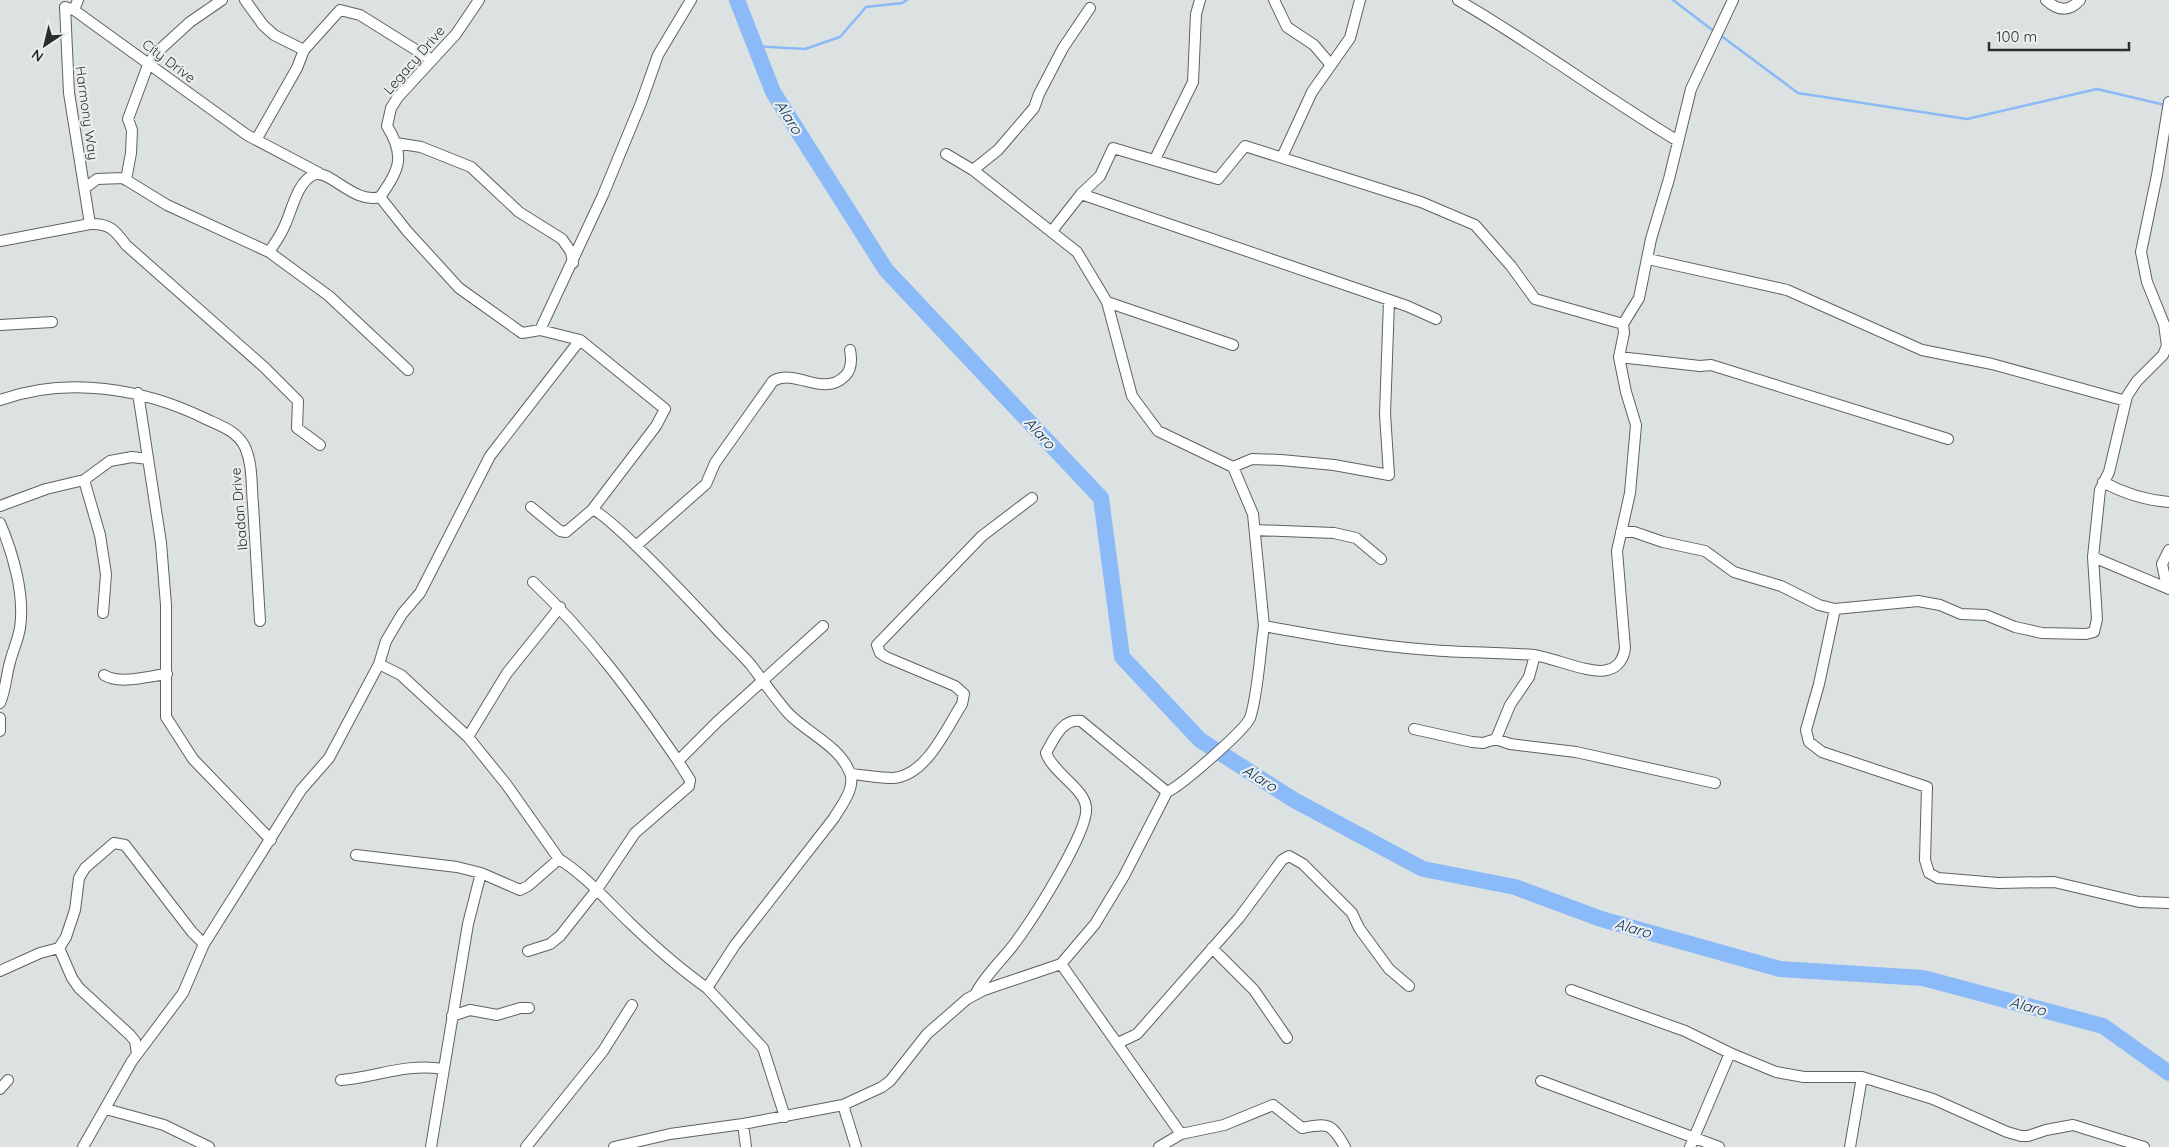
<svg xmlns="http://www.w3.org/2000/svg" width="2169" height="1147" font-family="Quicksand,sans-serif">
<rect width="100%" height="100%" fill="#dce1e2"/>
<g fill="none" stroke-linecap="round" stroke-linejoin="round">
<path stroke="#8abaf7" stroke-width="2.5" d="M1673 0 1715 32
M1720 35 1798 93 1967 119 2097 89 2165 105
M755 46 805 49 840 37 866 7 902 3 907 0"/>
<path stroke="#8abaf7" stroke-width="16" d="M737 0 773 92 886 270 1101 498 1122 657 1200 740 1294 800 1423 869 1515 887 1601 919 1780 969 1923 978 2103 1026 2169 1073"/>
<defs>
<path id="minor" d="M245 0 263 25 274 35 304 50
M1274 0 1287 27 1314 45 1331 65
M1458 0C1534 44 1603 96 1678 141
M2046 0C2058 11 2069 12 2080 0
M65 7 74 10 247 135 319 173
M65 7 69 93 90 224
M74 10 78 0
M256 140 297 68 304 50 340 10 360 15 432 60
M396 143 421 147 471 167 519 212 562 239 571 252 573 263
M946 154 973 170 1077 252 1107 302 1132 396 1158 431 1233 467 1252 459 1281 460 1334 465 1389 475 1385 414 1389 301
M1282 157 1312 92 1350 38 1360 0
M1155 159 1193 82 1196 14 1200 0
M973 170 998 150 1034 108 1039 94 1063 48 1090 8
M126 180 131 153 132 130 128 119 148 65 155 54 190 22 222 0
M85 188 97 179 123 178 167 205 269 252C275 243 281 235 285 225 292 210 297 183 313 175 328 167 354 205 380 197
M1081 194 1407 306 1436 319
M380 197 407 231 459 288 522 333 540 330 580 340 665 409 656 426 592 510 566 532 560 531 531 507
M380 197C399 171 406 156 387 126L391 108 398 97 456 34 479 0
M1052 231 1081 194 1100 176 1113 148 1218 179 1245 146 1421 202 1475 225 1511 266 1535 299 1623 324
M0 241 90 224C109 223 115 230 126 245L264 367 298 401 297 428 320 445
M269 252 329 296 408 370
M1648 259 1787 290 1922 350 1992 364 2126 401
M1107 302 1233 345
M0 325 52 322
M540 330 603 195 641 103 658 55 691 0
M1619 357 1700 366 1711 365 1948 439
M138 393 161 543 166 605V717L193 759 271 840
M0 400C67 376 143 388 206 419 221 426 237 431 245 447 253 465 251 485 253 504 255 543 258 582 260 621
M1233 467 1253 514 1264 626
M84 480 100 535 106 574 103 613
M2103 482C2123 493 2146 500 2169 502
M0 506 46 489 84 480 110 461 132 457 148 459
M592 510C605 509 697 608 712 624 724 638 739 651 751 665 763 681 775 698 788 713 807 733 840 746 850 773 856 788 841 806 834 818L735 945 707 988 763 1048 785 1117
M0 523C13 553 25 595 20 628 18 640 13 650 10 662 6 676 6 689 0 703
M1255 530 1334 533 1356 538 1381 559
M1621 532H1634L1663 542 1705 551 1734 572 1781 586 1819 605 1835 609 1918 601 1940 605 1961 614 1986 615 2015 627 2042 633 2086 634 2094 632 2097 619 2093 557 2100 490 2109 472 2127 396 2137 381 2163 355 2167 346 2164 324 2147 282 2141 252 2157 175 2169 102
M636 546 706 484 715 463 773 381C796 368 823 398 845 376 852 369 852 360 850 350
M2093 557 2169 589
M533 582C589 635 635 698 678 761L717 722 823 626
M2167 587 2162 564 2169 550
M1835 609 1819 684 1806 730 1809 742 1822 752 1927 787 1925 860 1929 873 1938 878 1998 883 2054 882 2139 902 2169 903
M379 664 401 675 468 737 506 784 559 859
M104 675C120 685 148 676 167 674
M0 718V731
M1414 729 1472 742 1483 743 1496 739 1510 744 1576 752 1715 783
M468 737 507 673 560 607
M1496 739 1510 705 1529 677 1535 655
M851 774C864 775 879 778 893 778 926 776 946 729 962 704L964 694 955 686 886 657 880 653 877 645 982 536 1032 498
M356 855 457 867 481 873 520 890 528 886 559 859C587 877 606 900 630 923 654 946 680 969 707 988
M204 944 301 790 329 758 379 664 386 641 402 614 420 593 490 456 580 340
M59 948 72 978 79 988 130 1035 135 1041 137 1054
M1212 948 1254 990 1287 1038
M528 951 550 944 560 936 598 888 635 833 689 786 690 780 678 761
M1061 964 1181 1134 1224 1125 1273 1105 1302 1128C1329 1123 1331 1123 1345 1147
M0 971 40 953 59 948 66 937 75 910 79 878 85 868 114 843 125 845 192 932 204 944 183 993 132 1061 83 1147
M1571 990 1685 1031 1730 1053 1776 1072 1804 1077H1862L1933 1099 2007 1132 2021 1136H2028L2046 1130 2073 1125 2144 1147
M976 993C987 972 1007 956 1020 936 1035 915 1090 829 1086 807 1084 788 1053 773 1046 753 1054 739 1062 718 1081 721L1167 792
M452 1016 470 1010 497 1015 520 1008H529
M1118 1043 1137 1034 1239 918 1282 860 1289 856 1303 864 1352 913 1359 928 1389 969 1409 986
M341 1080C377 1077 405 1063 443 1069
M1541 1081 1719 1147
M0 1089 8 1080
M843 1105 856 1147
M106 1109 164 1125 209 1147
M743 1124 746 1147
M431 1147 468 924 481 873
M526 1147 603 1051 632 1005
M614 1147 670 1134 743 1124 843 1105 882 1087 890 1081 927 1034 967 999 984 990 1061 964 1095 924 1124 876 1167 792C1181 786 1245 730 1250 718 1258 695 1260 651 1264 626 1319 636 1374 646 1430 650 1464 653 1499 652 1533 655 1552 657 1591 675 1607 670 1618 668 1624 658 1625 648L1617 551 1630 493 1636 425 1626 392 1619 357 1624 333 1623 324 1639 298 1651 239 1669 179 1691 89 1733 0
M1159 1147 1181 1134
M1690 1147 1730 1053
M1850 1147 1862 1077"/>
</defs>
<use href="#minor" stroke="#5e6263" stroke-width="12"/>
<use href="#minor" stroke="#fff" stroke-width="10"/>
</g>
<g text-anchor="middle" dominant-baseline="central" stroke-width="4.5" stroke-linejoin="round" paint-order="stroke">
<g font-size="14" fill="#2b2d2e" stroke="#e9eeef">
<text transform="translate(414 60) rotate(-49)">Legacy Drive</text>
<text transform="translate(169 61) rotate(37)">City Drive</text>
<text transform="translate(87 113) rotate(82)">Harmony Way</text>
<text transform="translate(239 509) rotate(-95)">Ibadan Drive</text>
</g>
<g font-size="15" font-style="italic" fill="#092b50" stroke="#e9eeef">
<text transform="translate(789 117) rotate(58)">Alaro</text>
<text transform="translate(1040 433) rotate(47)">Alaro</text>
<text transform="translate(1260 778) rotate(32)">Alaro</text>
<text transform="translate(1633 928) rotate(16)">Alaro</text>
<text transform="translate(2028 1006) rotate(15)">Alaro</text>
</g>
</g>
<g transform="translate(45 45) rotate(215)" stroke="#e9eeef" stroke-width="4" paint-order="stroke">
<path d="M0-4L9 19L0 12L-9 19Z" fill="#2b2d2e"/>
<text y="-8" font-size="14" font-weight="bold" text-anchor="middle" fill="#2b2d2e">N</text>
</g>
<path d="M1989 42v8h140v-8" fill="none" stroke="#2b2d2e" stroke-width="2.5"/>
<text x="1996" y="42" font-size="15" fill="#2b2d2e" stroke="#e9eeef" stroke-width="4" paint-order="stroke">100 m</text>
</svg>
